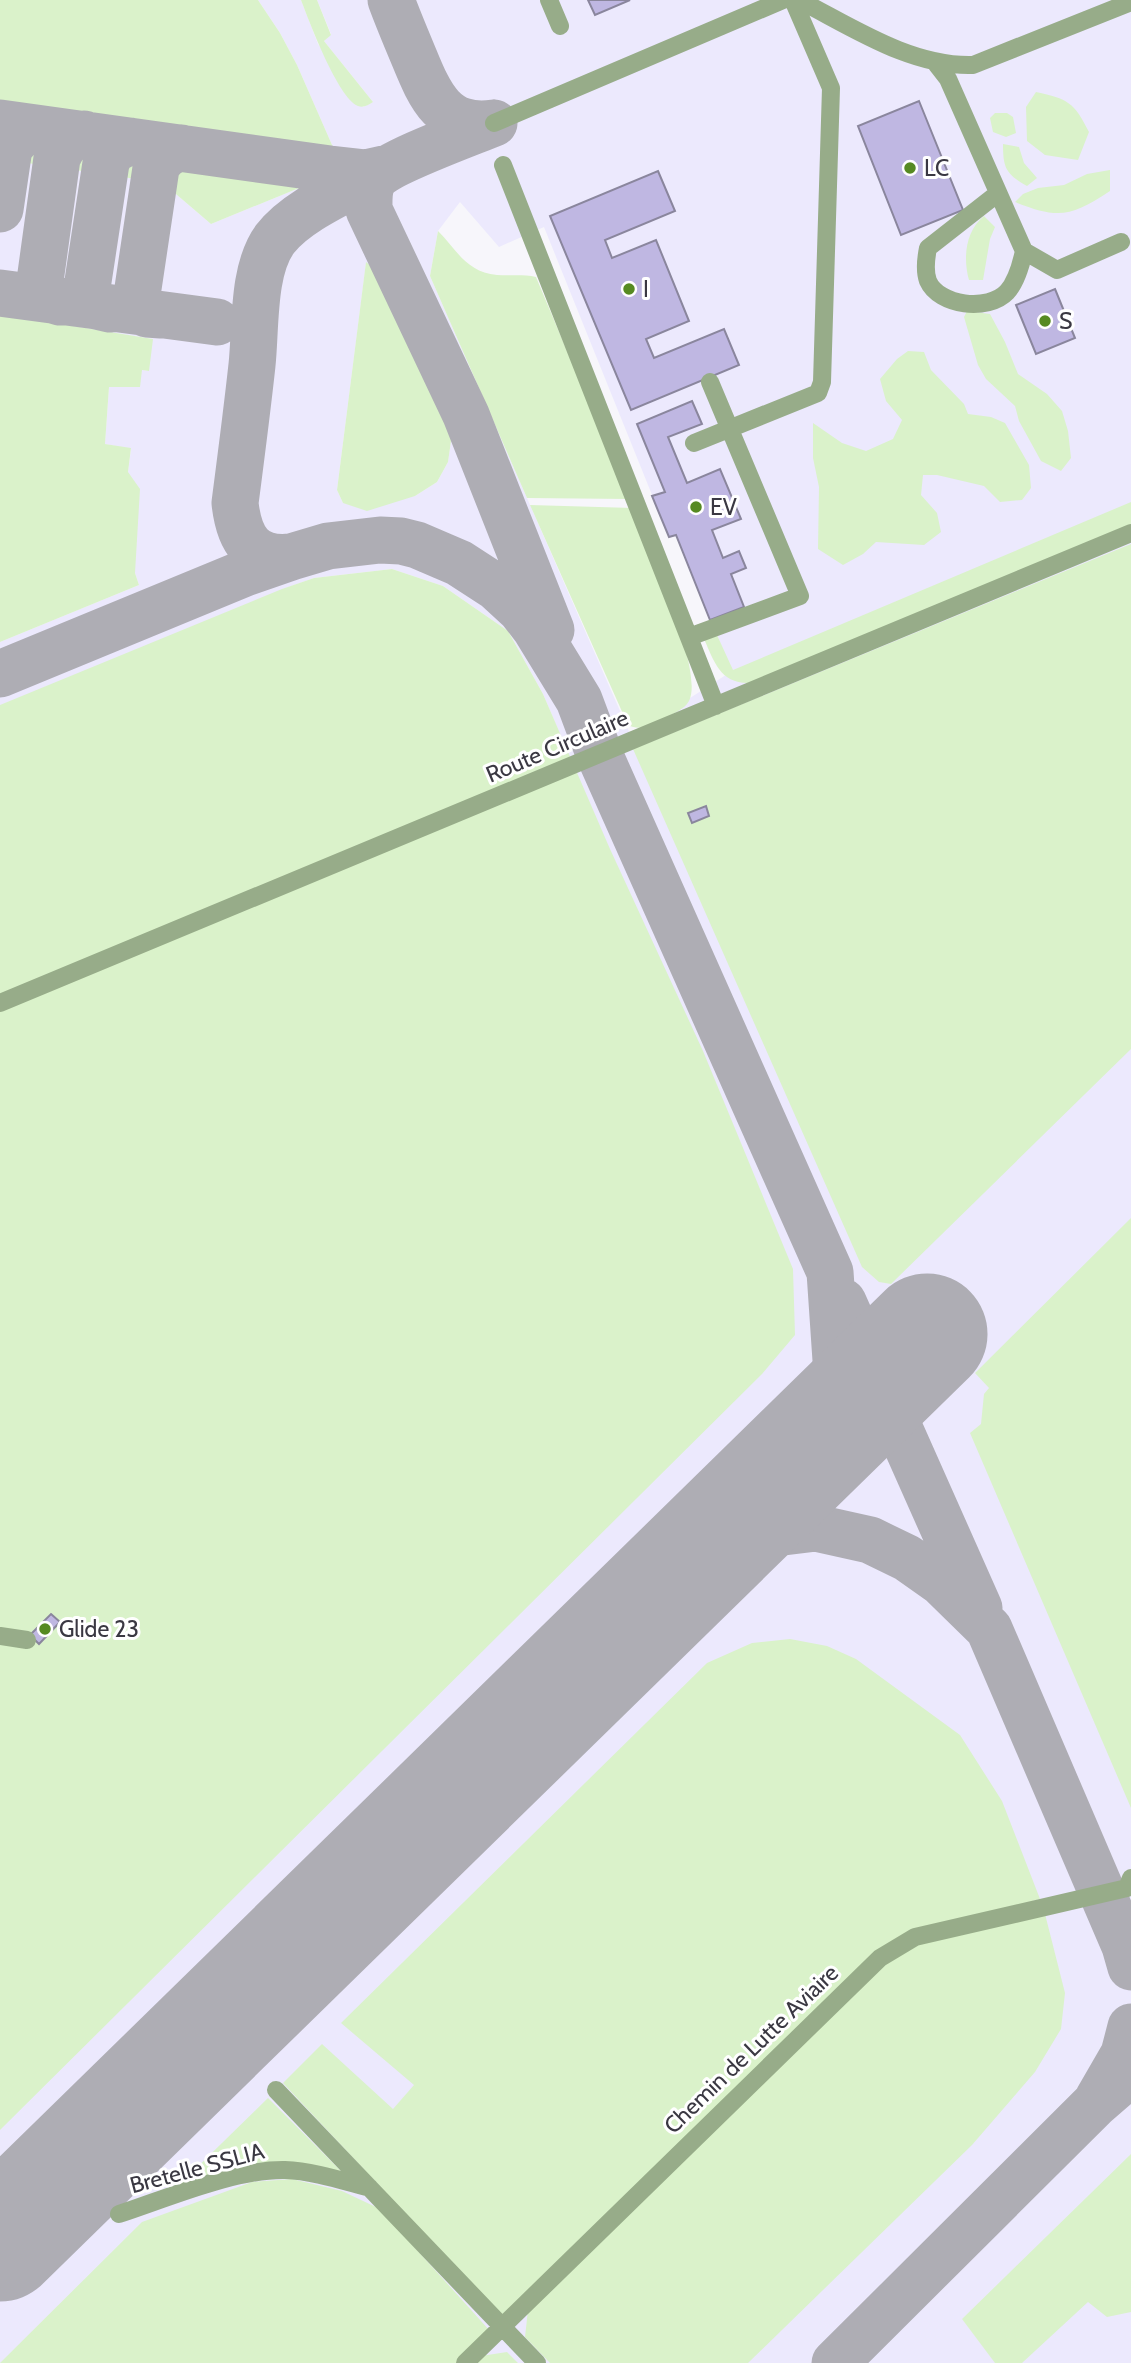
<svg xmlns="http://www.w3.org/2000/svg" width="1131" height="2363" font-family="Cabin,sans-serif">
<rect width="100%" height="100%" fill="#f7f6fb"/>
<path fill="#ece9fd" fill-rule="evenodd" d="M258 0H301L318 44 363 107 373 102 324 41 331 34 317 0H1131V2363H0V642L139 585 135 573 128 472 131 449 105 444 109 387 142 370 148 371 152 339 0 314V159L163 183 211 224 343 170 297 65 280 33ZM460 202 499 247 544 227 669 537 676 536 732 671 631 736 430 276 438 231ZM366 263 418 343 452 420 451 441 448 462 437 482 415 496 343 503 337 490ZM392 569 443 586 508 631 543 694 560 734 283 589 314 578Z"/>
<path fill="#daf2ca" d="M0 0H258L280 33 297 65 343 170 211 224 163 183 0 159Z
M301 0H317L331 35 324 41 373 102C368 105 364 108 358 106 338 98 309 21 301 0Z
M1036 92C1068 99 1074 102 1089 132L1078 160 1045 155 1027 141 1026 107Z
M995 113H1007L1013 117 1016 133 1006 137 993 132 990 118Z
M1003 144 1019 147 1024 163 1037 178 1027 186C1006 174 1003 168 1003 144Z
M1110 170V191C1071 217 1058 219 1015 202L1023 194 1038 188 1064 185 1087 174Z
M984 216 995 227 990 239 983 280H969C963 259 965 231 984 216Z
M438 231C457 250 466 272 497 275 511 276 523 274 536 277L629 499 527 498 430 276Z
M366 262 383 275 398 294 452 420 451 441 448 462 437 482 415 496 367 511 343 503 337 490Z
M967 311 990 314 1005 342 1018 374 1047 394 1062 411 1068 431 1071 458 1061 471 1041 461 1019 421 1015 406 986 379 978 365 964 317Z
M0 314 153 339 149 371 142 370 140 387H109L105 444 131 448 128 472 140 489 135 573 139 585 0 642Z
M908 351 924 352 931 370 964 404 968 414 991 417 1005 423 1029 465 1031 488 1022 500 1000 502 984 486 937 475H923L921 495 937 513 941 532 924 545 876 542 863 554 843 565 818 549 819 487 813 458V423L842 443 866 451 893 439 902 420 886 401 880 379 897 359Z
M1131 502V527L748 683C720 683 714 661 704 639L717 635 733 670Z
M530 505 633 508C646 542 705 670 689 701 684 710 672 714 663 719 652 724 641 732 628 725Z
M1131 544V1049L891 1284 879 1282 862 1267 633 749Z
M392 569 443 586 508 631 543 694 610 849 703 1051 793 1269 795 1335 762 1374 0 2130V705L282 589 314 578Z
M1131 1218V1808L970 1433 981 1424 984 1394 989 1388 975 1373Z
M790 1639 827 1646 856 1659 960 1735 1002 1801 1040 1899 913 1933 503 2318 283 2083 322 2044 393 2109 414 2085 341 2023 707 1663 752 1643Z
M1044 1910 1065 1993 1061 2029 1035 2072 972 2145 748 2363H550L525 2337 528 2310 875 1969 917 1944Z
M268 2098 343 2173 177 2187Z
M1131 2154V2312L1107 2317 1088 2302 1022 2363H995L962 2319Z
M292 2179 342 2191 380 2209 490 2331 457 2363H0L142 2222 252 2182Z
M507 2352 518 2363H474L481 2356Z"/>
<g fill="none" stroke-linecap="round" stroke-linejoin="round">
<path stroke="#aeadb4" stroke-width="47" d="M391 0C398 19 406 38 414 57 430 96 444 130 494 123
M0 123 330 169 366 173 384 169
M494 123C470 133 389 162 375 178 368 187 369 200 369 210L466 415 551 630
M0 209 9 148 22 132 34 128
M0 293 217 322
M60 302C47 299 44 294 40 281L57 158C64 143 68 138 84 134
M110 309 97 306 91 299 87 288 106 163 111 151 130 141
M161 315 147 314 141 306 137 295 156 168C162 156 168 151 182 148
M291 557C252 561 239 539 235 503 241 457 247 411 252 365 256 328 252 270 275 239 298 209 349 189 382 170
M0 674 245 573 291 557 328 546 380 540 401 541 417 545 459 563 496 587 521 610 535 628 579 700 600 756 830 1272 837 1375 835 1405 822 1430 797 1461
M843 1302 979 1608
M680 1576 716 1554 767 1534 816 1528 870 1540 907 1558 941 1582 989 1629 1125 1946 1131 1967
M1098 2099 1124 2054 1131 2027
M835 2363 1094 2105 1131 2073"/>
<path stroke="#aeadb4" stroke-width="121" d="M0 2241 927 1334"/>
</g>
<path fill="#bfb7e2" stroke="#8a869d" stroke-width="2" d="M588 0H630L595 15Z
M919 101 963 210 901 235 858 126Z
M658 171 675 211 605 240 612 258 656 240 689 321 646 339 654 358 724 329 739 365 631 410 550 216Z
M1055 289 1075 338 1036 354 1016 305Z
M692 401 702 424 668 437 687 483 720 469 741 519 712 530 723 558 739 551 746 568 731 574 744 607 710 620 676 535 669 537 652 496 665 492 637 424Z
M706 806 709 816 692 823 688 813Z
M51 1614 60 1622 39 1644 30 1635Z"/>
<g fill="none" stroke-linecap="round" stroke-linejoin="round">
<path stroke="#97ac89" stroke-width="18" d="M549 0 560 26
M799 0C852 27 911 67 973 65L1131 2
M934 61 948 79 1024 251 1057 270 1121 242
M494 123 783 0
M503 165 716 706
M997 194 928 248C926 258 924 270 928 281 939 306 988 312 1007 292 1016 282 1021 265 1024 251
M694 443 818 393 822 382 831 88 793 0
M689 637 800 596 710 382
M0 1003 1131 533
M0 1636 27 1640
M276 2090 537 2363
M119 2214C168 2198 235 2169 285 2170 313 2171 343 2181 370 2188
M465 2363 880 1958 915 1937 1127 1888 1131 1878"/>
</g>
<g fill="#568a22" stroke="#fff" stroke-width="2.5">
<circle cx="910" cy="168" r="7"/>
<circle cx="629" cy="289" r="7"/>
<circle cx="1045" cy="321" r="7"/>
<circle cx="696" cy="507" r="7"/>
<circle cx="45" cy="1629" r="7"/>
</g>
<g text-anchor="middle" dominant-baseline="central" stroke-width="6" stroke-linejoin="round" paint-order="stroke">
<g font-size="23" fill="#3a3842" stroke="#fff" text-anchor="start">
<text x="924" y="168">LC</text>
<text x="643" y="289">I</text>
<text x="1059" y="321">S</text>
<text x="710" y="507">EV</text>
<text x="59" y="1629">Glide 23</text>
</g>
<g font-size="23" fill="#3a3842" stroke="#fff">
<text transform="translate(557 746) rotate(-23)">Route Circulaire</text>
<text transform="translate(751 2049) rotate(-44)">Chemin de Lutte Aviaire</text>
<text transform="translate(197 2168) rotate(-15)">Bretelle SSLIA</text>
</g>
</g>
</svg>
